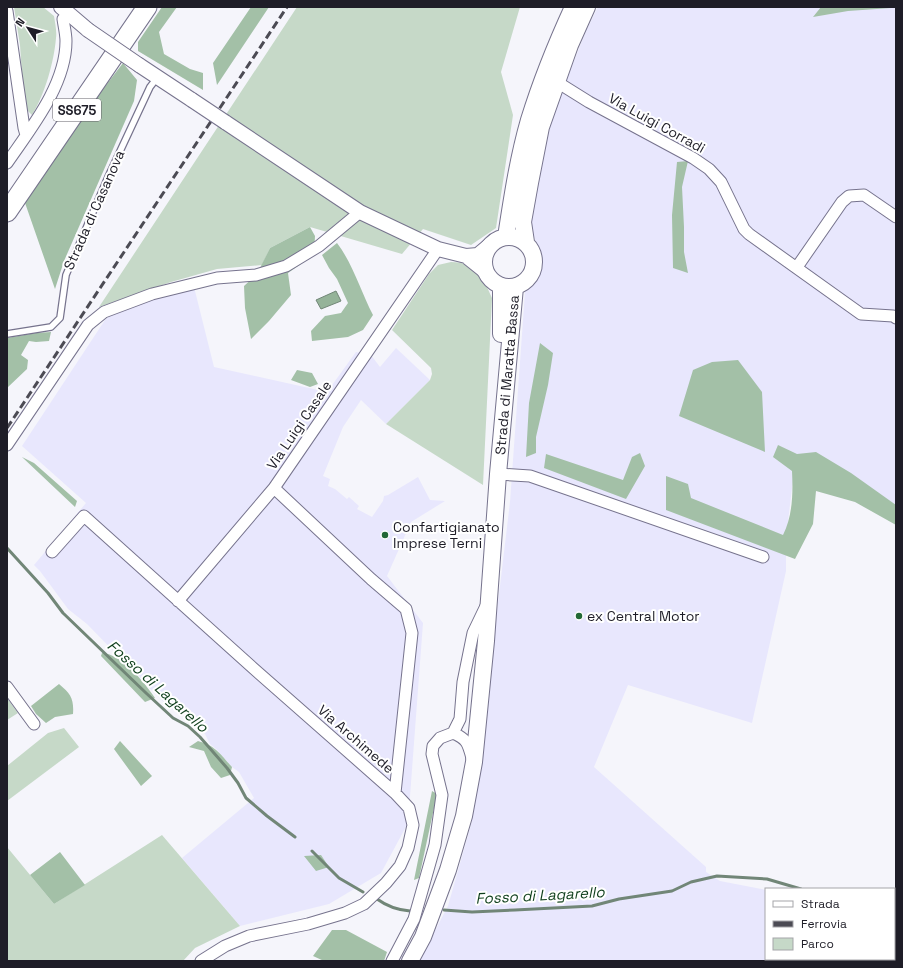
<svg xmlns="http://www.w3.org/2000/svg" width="903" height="968" font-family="'Space Grotesk',sans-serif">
<rect width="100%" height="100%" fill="#f5f5fb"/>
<path fill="#e8e7fd" d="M598 7H896V508L796 455 786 538V571L752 723 628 685 594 767 706 867V872L720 881 766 890V959H793L792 961H419L448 906 472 821 510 502 525 292 540 273V251L530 227 552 116 586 31Z
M194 287 214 367 327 392 356 352 371 355 380 367 396 348 430 380 386 424 361 400 343 427 323 476 330 479 328 486 335 489 347 499 349 497 359 506 357 509 372 517 383 501 384 496 388 495 418 477 430 500 445 501 411 522 387 576 423 623 408 823 381 873 329 904 240 926 182 858 254 798 239 772 232 767 216 749 210 744 205 734 189 717 171 709 145 684 136 672 127 665 87 624 68 609 40 571 34 565 86 503 22 446 105 320 112 314 170 293Z"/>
<path fill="#c6d9c8" d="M14 7H43L54 16C55 23 57 31 56 38 54 62 45 94 32 115L26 109 23 90 20 45Z
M297 7H520L501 72 513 115 496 228 471 245 423 229 402 254 310 227 270 248 262 265 217 269 171 282 99 307Z
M451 262C476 262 483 277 492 298L483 485 386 424 430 380 432 374 431 368 392 330 429 274 438 265Z
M7 698 18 713 7 720Z
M64 728 79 747 7 801V766L48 733Z
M162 835 240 926 195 948 183 961H7V847L54 904Z"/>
<path fill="#a3c0a7" d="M162 7H177L159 32 164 54 190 69 203 73V90L138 51V42Z
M251 7H269L217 85 213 63Z
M821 7H880L891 8 848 11 813 17Z
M123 63 137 80 134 101 64 261 55 289 24 200 93 102Z
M688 161 682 187 684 227V252L688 273 673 268 672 215 677 162Z
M310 227 315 236 314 255 288 273 291 295 269 321 251 339 245 308 244 286 257 274 270 248Z
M337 243C353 264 361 292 373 315L363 330 348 337 312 341 311 331 325 316 341 313 348 303 337 279 329 268 322 255Z
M51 332 49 341 36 342 29 341 21 355 28 360 27 369 7 388V338L36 333Z
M540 343 553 353 548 385 536 437V453L526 457 529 403Z
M738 360 762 392 765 452 679 416 693 370 712 362Z
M297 370 312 373 318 384 310 387 291 380Z
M778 445 797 454 816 452 851 473 896 505V525L855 502 816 491 813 524 795 559 666 510V476L688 484 691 498 783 535C793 515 793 492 792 471L773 457Z
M640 453 645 466 626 499 544 468 546 454 623 480 632 457Z
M22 457 34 463 77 501 75 507Z
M102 653C122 654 144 682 155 698L145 702 101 656Z
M59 684C71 694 74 699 73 714L55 717 46 723 36 714 31 706Z
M120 741 152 776 141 786 114 749Z
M198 741C216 746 220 754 232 767L230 775 221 778 211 767 204 751 189 747Z
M432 791 437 794 419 878 414 880Z
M60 852 85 885 54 904 30 875Z
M321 855 329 867 316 871 304 856Z
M332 930H346L387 952 384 961H324L313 956Z"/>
<path fill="#95b399" stroke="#718677" d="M336 291 341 301 321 309 316 300Z"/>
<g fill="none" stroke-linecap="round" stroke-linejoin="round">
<path stroke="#718677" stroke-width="3" d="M7 548 48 593 63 613 146 693 173 718 188 726 200 737 227 768 238 783 246 798 267 816 295 837
M312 851 339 878 363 892
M377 899C388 907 397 910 410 911
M444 910 472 912 515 910 592 906 619 899 672 891 691 882 717 876 767 879 801 889
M894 947 896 949"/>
<defs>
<path id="service" d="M7 334 51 327 60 318 66 275 108 177 150 87 157 78"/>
<path id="minor" d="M7 11 24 128 26 135
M557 82 589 102 693 158 709 169 721 182 744 229 749 234 861 314 893 316 896 318
M7 163C31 128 66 85 66 41 66 34 64 26 63 19
M797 267 842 202 849 196 864 195 896 217
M7 445 88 325 104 312 152 294 217 278 256 275 286 266 319 246 360 212
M498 474 530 476 763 557
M52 552 84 516 253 668 395 793 412 633 406 609 371 579 274 488 438 249
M178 601 274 488
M7 687 34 724
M453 733C467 739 468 743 472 758
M201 961 225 946 249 936 308 924 345 913 364 904 386 883 400 866 408 848 413 825 409 808 395 793
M392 961 414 919 435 845 442 795 432 754 433 746 440 738 453 733 460 719 463 682 473 633 486 606"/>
<path id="tertiary" d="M61 7 88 30
M139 65 192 100
M225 122 360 212 438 249 466 256 478 255 490 245
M466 256 486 272"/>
<path id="secondary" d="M484 262a25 25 0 1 1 50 0a25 25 0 1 1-50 0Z
M506 237C512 198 518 158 529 120 541 81 556 44 573 7
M526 242 523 222 530 183 541 127 570 45 587 7
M501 334V286
M410 961 423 937 448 870 464 816 474 762 486 641 498 474 515 287"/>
<path id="trunk" d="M7 212 147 7"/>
</defs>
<use href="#service" stroke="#76738d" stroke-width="8"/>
<use href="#minor" stroke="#76738d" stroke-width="13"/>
<use href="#tertiary" stroke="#76738d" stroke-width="16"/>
<use href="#secondary" stroke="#76738d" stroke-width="18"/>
<use href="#trunk" stroke="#76738d" stroke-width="21"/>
<use href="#service" stroke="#fff" stroke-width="5.5"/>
<use href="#minor" stroke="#fff" stroke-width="11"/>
<use href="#tertiary" stroke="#fff" stroke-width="14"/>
<use href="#secondary" stroke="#fff" stroke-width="16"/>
<use href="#trunk" stroke="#fff" stroke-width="19"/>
<path stroke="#4c4b54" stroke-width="3" stroke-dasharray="8 4" stroke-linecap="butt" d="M7 428 287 7"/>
<defs>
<path id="tertiary-bridge" d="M88 30 139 65
M192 100 225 122"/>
</defs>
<use href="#tertiary-bridge" stroke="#76738d" stroke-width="16" stroke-linecap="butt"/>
<use href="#tertiary-bridge" stroke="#fff" stroke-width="14"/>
</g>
<g fill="#236935" stroke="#fff" stroke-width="1.5">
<circle cx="385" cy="535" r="4"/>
<circle cx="579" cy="616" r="4"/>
</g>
<g text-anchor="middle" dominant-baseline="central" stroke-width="4" stroke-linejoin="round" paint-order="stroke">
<rect fill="#fff" stroke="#626168" stroke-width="1" x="53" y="99" width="48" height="22" rx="3"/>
<g font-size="13" font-weight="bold" fill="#1e1d27">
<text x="77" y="110">SS675</text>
</g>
<g font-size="14" fill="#1e1d27" stroke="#fff">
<text transform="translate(657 123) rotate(29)">Via Luigi Corradi</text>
<text transform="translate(94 210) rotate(-66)">Strada di Casanova</text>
<text transform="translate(507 375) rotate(-85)">Strada di Maratta Bassa</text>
<text transform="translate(299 425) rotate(-56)">Via Luigi Casale</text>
<text transform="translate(356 739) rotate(41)">Via Archimede</text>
</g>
<g font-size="14" fill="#1e1d27" stroke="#fff" text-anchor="start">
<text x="393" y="527">Confartigianato<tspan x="393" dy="16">Imprese Terni</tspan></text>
<text x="587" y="616">ex Central Motor</text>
</g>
<g font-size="15" font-style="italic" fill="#0f3f1c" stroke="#fff">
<text transform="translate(158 686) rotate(42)">Fosso di Lagarello</text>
<text transform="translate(540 895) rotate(-3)">Fosso di Lagarello</text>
</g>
</g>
<rect width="903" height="968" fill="none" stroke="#1e1d27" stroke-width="16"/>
<rect x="765" y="888" width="130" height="72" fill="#ffffff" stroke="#a5a5a9"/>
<rect x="773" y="901" width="20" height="6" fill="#ffffff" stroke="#a5a5a9"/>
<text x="801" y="908" font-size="12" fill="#1e1d27">Strada</text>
<rect x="773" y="921" width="20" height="6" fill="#4c4b54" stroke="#a5a5a9"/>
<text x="801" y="928" font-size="12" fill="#1e1d27">Ferrovia</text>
<rect x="773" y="938" width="20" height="12" fill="#c6d9c8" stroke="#a5a5a9"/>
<text x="801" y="948" font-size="12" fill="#1e1d27">Parco</text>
<g transform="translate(28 28) rotate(306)" stroke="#ffffff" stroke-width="3" paint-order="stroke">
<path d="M0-3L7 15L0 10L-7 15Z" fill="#1e1d27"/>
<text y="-6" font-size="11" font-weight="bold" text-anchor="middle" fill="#1e1d27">N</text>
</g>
</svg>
